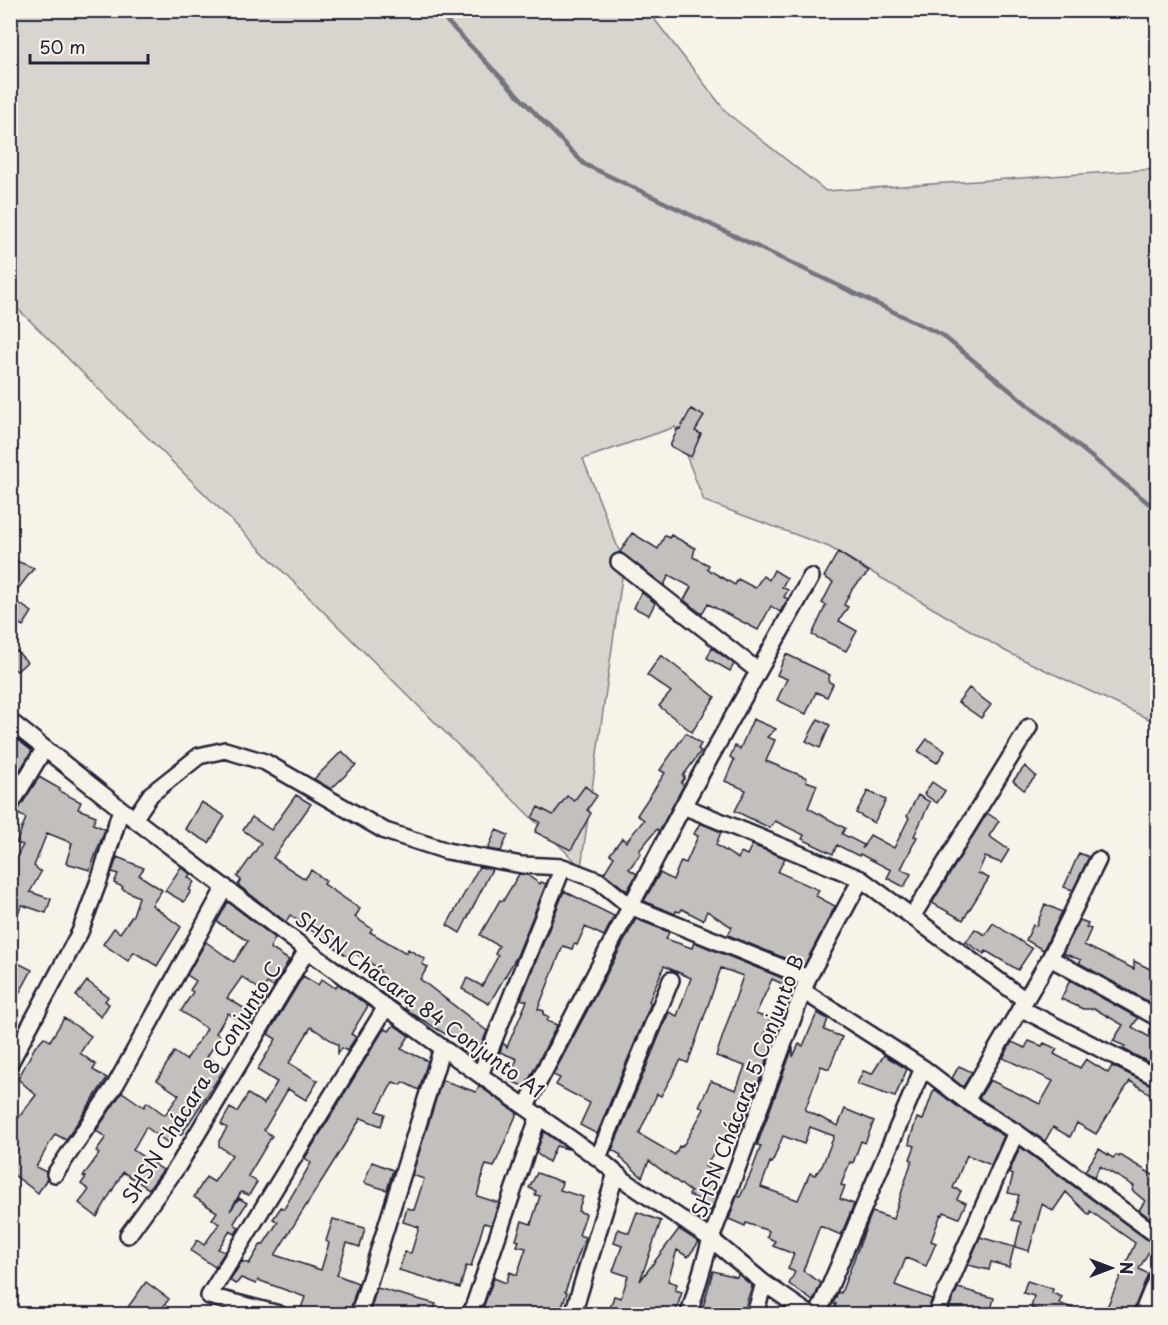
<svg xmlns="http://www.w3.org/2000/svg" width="1168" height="1325" font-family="'Playpen Sans',sans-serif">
<rect width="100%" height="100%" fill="#f7f3e8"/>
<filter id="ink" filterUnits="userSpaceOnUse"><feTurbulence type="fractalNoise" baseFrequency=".0167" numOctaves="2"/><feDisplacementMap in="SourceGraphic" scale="12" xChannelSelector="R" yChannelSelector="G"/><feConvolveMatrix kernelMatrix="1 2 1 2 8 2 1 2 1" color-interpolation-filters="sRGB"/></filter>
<g filter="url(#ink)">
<path fill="#d8d5cf" stroke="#7d7c85" stroke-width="1.5" d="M10 11H648L727 113 826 191 1157 169V723L1007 652 829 547 704 501 675 427 583 459 624 563 581 867 11 302Z"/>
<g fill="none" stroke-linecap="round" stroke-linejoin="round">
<path stroke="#76747f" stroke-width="4.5" d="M436 10 584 164 942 335 1158 511"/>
</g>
<path fill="#c2bfbd" stroke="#22223b" stroke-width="1.5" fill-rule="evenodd" d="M691 409 704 416 695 431 701 434 691 457 670 446 678 428 680 429Z
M632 533 658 549 665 535 669 538 671 535 695 548 693 557 709 565 707 569 735 585 738 579 755 588 763 576 769 580 774 570 787 578 782 587 788 590 784 597 788 599 780 612 771 606 758 630 708 604 702 614 684 600 691 587 669 575 664 585 620 552Z
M838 552 869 572 852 589 844 605 848 607 839 621 857 631 846 651 812 635 826 605 822 603 833 582 824 577Z
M14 560 34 568 11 598 32 612 23 626 10 618V566Z
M641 592 655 603 649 615 634 608Z
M10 644 27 662 17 671 10 666Z
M712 648 734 664 730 671 707 658Z
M786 654 830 675 828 681 833 684 827 697 816 692 806 714 777 700 787 679 777 675Z
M661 655 715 697 692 732 659 706 671 692 647 675Z
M969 688 991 705 981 718 958 702Z
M753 719 776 729 767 737 775 740 766 761 807 778 806 781 817 785 808 808 845 828 842 834 864 845 862 849 870 835 894 848 909 818 907 816 918 795 930 802 914 836 917 837 901 869 911 874 904 887 887 878 891 870 860 854 859 856 837 845 833 854 802 839 804 835 775 821 770 828 735 811 746 790 725 781 734 760 730 757 735 746 740 749Z
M818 719 830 725 820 748 806 741Z
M686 733 701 744 698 749 701 751 683 776 685 777 681 783 684 785 659 831 657 829 639 851 641 853 629 869 637 874 627 891 604 873 614 857 610 854 622 838 626 842 644 820 637 815 665 773 660 770Z
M10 734 32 751 10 786Z
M927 739 945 751 937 763 918 751Z
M342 751 356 765 331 789 314 779Z
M1025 766 1036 776 1024 790 1013 781Z
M39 777 60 789 59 791 81 802 78 809 96 816 93 824 105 829 90 870 66 863 72 843 47 833 34 866 41 872 30 892 51 899 46 913 22 905 10 930V869L23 845 16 843 26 818 16 813Z
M932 782 945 791 937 803 924 794Z
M585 786 597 796 587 810 591 813 571 850 535 832 540 822 532 818 538 807 553 815 567 796 574 801Z
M868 791 886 800 874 823 856 813Z
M296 795 311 804 273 858 305 879 311 870 326 881 324 884 360 909 355 917 372 929 370 932 406 953 408 949 425 959 422 964 428 967 420 979 487 1031 478 1054 447 1031 445 1034 405 1009 408 1003 377 981 381 973 378 968 355 953 351 959 290 915 286 922 238 885 241 880 237 877 261 843 243 830 252 817 271 830Z
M201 802 225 816 209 843 185 829Z
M987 813 999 821 989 836 1009 850 1001 863 985 857 978 873 989 878 963 920 932 903Z
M700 823 721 832 716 845 738 859 741 852 747 855 752 845 785 858 778 872 819 890 816 896 835 906 804 966 728 935 732 927 707 911 703 920 682 909 680 912 676 911 675 914 644 901 660 873 673 880 681 861 686 863 698 836 694 834Z
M496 830 508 835 501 851 488 849Z
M1079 853 1089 857 1073 890 1064 887Z
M117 857 144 868 139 875 162 890 152 905 181 927 157 966 134 952 128 961 103 944 114 928 120 933 133 915 139 897 122 889 123 887 114 883 118 874 112 872Z
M181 867 190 874 188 877 194 882 189 890 191 891 184 902 165 891Z
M479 867 492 869 460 933 447 925Z
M519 874 527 875 540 884 541 882 546 884 517 956 489 1004 462 989 467 978 482 986 498 956 495 954 499 946 480 935 500 900 503 901Z
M564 891 614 916 604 936 585 927 577 945 574 944 572 949 563 946 538 1009 544 1011 543 1014 549 1017 547 1021 557 1025 525 1087 509 1080 517 1059 500 1052 503 1043 507 1047 527 1001 521 999Z
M228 902 275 938 270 948 289 960 273 987 267 983 262 991 242 977 227 998 255 1015 248 1026 228 1013 216 1033 220 1036 207 1057 225 1068 181 1135 176 1133 168 1143 146 1127 133 1150 163 1170 149 1189 123 1172 97 1217 79 1203 89 1190 81 1184 86 1177 83 1176 99 1154 96 1151 106 1137 96 1131 122 1092 144 1107 147 1102 165 1115 179 1095 157 1080 174 1052 186 1060 207 1029 181 1011 193 992 190 990 196 981 187 975 206 942 234 962 248 941 217 922Z
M1045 904 1062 912 1043 950 1026 940 1033 925 1036 926Z
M636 919 669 932 666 939 692 948 694 942 789 981V987L772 979 756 1014 770 1019 764 1035 775 1038 740 1132 732 1127 705 1166 719 1176 715 1185 720 1187 711 1211 698 1205 700 1200 689 1195 691 1192 649 1161 642 1177 620 1157 621 1155 612 1150 669 1012 677 1016 691 978 664 966 649 1001 651 1003 597 1134 580 1125 590 1103 556 1085 560 1078 553 1075ZM721 968 743 976 716 1056 745 1066 736 1090 711 1081 699 1106 704 1109 684 1144 681 1147 679 1146 675 1155 639 1134 657 1094 661 1096 681 1060 688 1063Z
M1080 920 1088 923 1086 927 1091 929 1084 945 1134 969V961L1158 973V1002L1151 998 1149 1002 1079 963 1081 960 1063 953Z
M993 923 1032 949 1018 970 986 951 984 954 966 942 975 929 985 935Z
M10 959 32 970 19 994 10 989Z
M303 976 318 985 322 979 335 988 338 984 368 1006 351 1034 356 1037 347 1051 342 1048 338 1053V1045L311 1027 289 1063 318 1081 306 1100 288 1089 264 1130 272 1136 248 1176 257 1182 249 1195 241 1192 230 1211 239 1198 247 1203 234 1223 239 1228 235 1234 230 1231 218 1249 225 1252 215 1267 191 1251 197 1240 204 1245 219 1224 212 1219 217 1212 194 1197 206 1177 214 1182 232 1155 219 1146V1141L227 1128 221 1124 230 1108 237 1112 248 1094 264 1104 277 1082 257 1070 276 1039 268 1034Z
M1070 980 1138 1018 1132 1027 1158 1042V1067L1123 1049 1125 1046 1113 1041 1123 1025 1095 1009H1083L1061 999Z
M87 981 108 997 105 1001 109 1004 101 1017 76 996Z
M817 1013 828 1019 824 1030 842 1037 829 1069 821 1066 805 1110 838 1126 845 1109 874 1121 865 1143 861 1141 853 1163 850 1162 841 1185 845 1186 840 1199 854 1204 841 1235 820 1226 803 1271 821 1283 813 1301 789 1284 795 1272 788 1269 794 1254 773 1246 775 1241 767 1237 769 1231 746 1223 745 1226 729 1219 737 1196 740 1197 751 1173 761 1146 757 1145 793 1047V1057L799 1044 803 1046ZM810 1127 834 1136 822 1166 815 1175 810 1173 798 1200 761 1187 770 1162 772 1163 783 1136 804 1144Z
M64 1018 91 1036 80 1053 96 1065 93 1070 107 1078 66 1140 55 1134 36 1167 46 1172 47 1179 38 1193 10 1172V1129L36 1095 18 1079 35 1047 44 1037 50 1041Z
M394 1025 409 1036 401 1049 428 1061 419 1090 403 1082 401 1085 393 1082 377 1111 385 1114 381 1126 361 1118 275 1255 321 1270 329 1243 326 1241 333 1219 365 1228 360 1247 347 1243 337 1275 358 1283 349 1314H328L317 1311 316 1314H299L305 1297 258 1280 256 1284 241 1278 236 1284 230 1281 242 1261 249 1264 261 1244 263 1245 278 1222 273 1219 281 1207 284 1209 311 1163 305 1158 382 1032 385 1029 389 1031Z
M1029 1041 1042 1046 1044 1043 1057 1049 1054 1054 1080 1068 1086 1059 1108 1073 1112 1066 1158 1088V1099L1130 1081 1096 1134 1077 1123 1070 1137 1053 1127 1045 1141 979 1098 990 1080 1040 1104 1053 1081 1003 1058 1012 1042 1025 1048Z
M884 1055 907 1069 895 1097 857 1084 863 1071 872 1074Z
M959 1066 972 1072 963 1087 952 1078Z
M442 1080 476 1092 479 1086 517 1113 494 1167 486 1165 484 1170 477 1196 499 1203 491 1225 484 1223 471 1267 466 1266 460 1288 399 1270 405 1252 411 1253 419 1227 403 1222 407 1208 414 1210 424 1179 412 1175Z
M934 1089 961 1109 1004 1136 991 1165 967 1155 953 1188 961 1191 957 1199 966 1203 959 1218 944 1212 943 1215 941 1214 931 1241 936 1243 926 1266 906 1258 895 1285 932 1299 926 1314H833L836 1304H833L838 1292 841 1293 872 1212 893 1219 912 1160 910 1159 915 1146 909 1144 910 1139 917 1118 923 1120Z
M544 1132 568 1149 556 1146 549 1162 536 1153Z
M1020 1147 1153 1244 1139 1269 1148 1274 1132 1314H1104L1135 1243 1090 1211 1089 1215 1066 1192 1053 1211 1042 1204 1029 1251 1015 1247 1021 1222 1012 1220 1019 1195 1008 1193 1013 1175 1009 1173Z
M1099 1149 1113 1158 1116 1155 1119 1157 1120 1155 1158 1178V1224L1139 1210 1145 1201 1132 1190 1134 1186 1100 1166 1094 1177 1085 1171Z
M372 1162 393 1170 387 1190 364 1183Z
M537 1173 562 1182 560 1190 583 1197 578 1211 586 1214 579 1235 585 1237 565 1292 567 1293 559 1314H494L495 1312 483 1308 494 1278 506 1283 510 1272 517 1275 526 1248 517 1246 519 1241 516 1240 522 1221 531 1224 540 1196 535 1195 536 1191 529 1188Z
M637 1212 661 1221 640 1281 679 1229 699 1242 688 1257 677 1250 668 1281 677 1284 675 1290 682 1292 675 1314H608L614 1296 621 1298 628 1276 613 1271 622 1246 614 1243 618 1229 629 1233Z
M980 1237 1014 1247 1009 1267 991 1262 989 1270 968 1265Z
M713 1271 737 1277 738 1274 752 1286 743 1314H701Z
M1027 1281 1053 1289 1052 1293 1062 1297 1059 1303 1087 1314H1053L1031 1308 1034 1296 1023 1293Z
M146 1282 169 1299 158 1314H123Z
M377 1288 436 1304 433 1314H369Z
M958 1288 994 1298 990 1314H946Z"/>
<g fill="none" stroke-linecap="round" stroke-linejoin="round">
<defs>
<path id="minor" d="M619 562 758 671
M10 721 121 809 307 950 480 1075 598 1158 624 1180 711 1239 764 1283 809 1314
M10 806 44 749
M683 806 861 879 1025 1000
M134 819 151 794 199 756 225 750 265 762 385 831 447 851 522 865 563 867 599 881 630 906 808 978
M912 917 1029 727
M1050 958 1158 1018
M803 991 923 1068 966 1101 1016 1132 1158 1236
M1020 1008 1158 1078
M10 1063 80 932 101 875 121 809
M480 1075 563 867
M966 1101 1050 958 1098 860
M526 1106 683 806 811 577
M598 1158 671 980
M55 1174 116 1084 225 887
M128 1235 178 1166 307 950
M279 1314 209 1296 386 1007
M359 1314 442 1048
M471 1314 539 1115
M573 1314 616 1173
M689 1314 711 1239 808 978 861 879
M755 1314 764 1283
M818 1314 923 1068
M936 1314 1016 1132
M1142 1314 1158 1275"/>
</defs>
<use href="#minor" stroke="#22223b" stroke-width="20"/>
<use href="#minor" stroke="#f7f3e8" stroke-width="15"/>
</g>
</g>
<g text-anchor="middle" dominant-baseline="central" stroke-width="4.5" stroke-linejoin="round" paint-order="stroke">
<g font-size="20" fill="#22223b" stroke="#f7f3e8">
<text transform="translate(420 1004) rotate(36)">SHSN Chácara 84 Conjunto A1</text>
<text transform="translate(201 1082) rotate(-58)">SHSN Chácara 8 Conjunto C</text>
<text transform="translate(747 1086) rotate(-69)">SHSN Chácara 5 Conjunto B</text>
</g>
</g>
<rect width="1168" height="1325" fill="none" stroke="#f7f3e8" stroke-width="36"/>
<rect x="18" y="18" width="1132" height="1289" fill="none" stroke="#22223b" stroke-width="2" filter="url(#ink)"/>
<g transform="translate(1111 1268) rotate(90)" stroke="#f7f3e8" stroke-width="4.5" paint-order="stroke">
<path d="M0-4.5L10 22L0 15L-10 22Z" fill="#22223b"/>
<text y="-9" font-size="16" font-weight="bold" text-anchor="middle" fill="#22223b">N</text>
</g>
<path d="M30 54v9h118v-9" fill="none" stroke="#22223b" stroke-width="3"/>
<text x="39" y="54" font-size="18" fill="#22223b" stroke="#f7f3e8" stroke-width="4.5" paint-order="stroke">50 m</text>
</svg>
